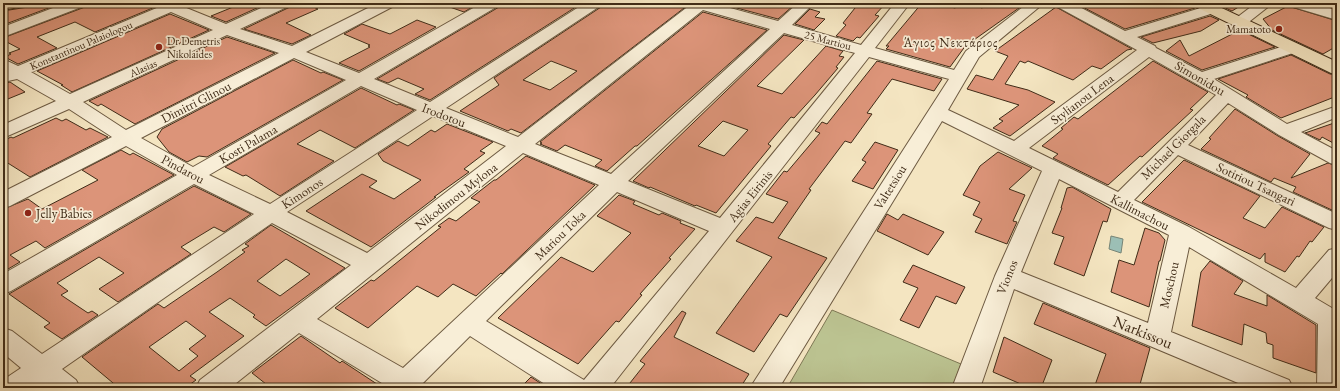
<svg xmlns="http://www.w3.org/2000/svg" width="1340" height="391" font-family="'EB Garamond',serif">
<rect width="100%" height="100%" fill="#f4e5c1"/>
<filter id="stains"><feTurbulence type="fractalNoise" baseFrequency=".005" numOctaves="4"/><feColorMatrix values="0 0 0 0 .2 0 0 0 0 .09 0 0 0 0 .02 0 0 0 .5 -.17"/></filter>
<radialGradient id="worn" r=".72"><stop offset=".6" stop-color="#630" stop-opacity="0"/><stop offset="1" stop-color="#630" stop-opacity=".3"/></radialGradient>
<path fill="#bcc492" stroke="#7e7855" d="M832 310 961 364 952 388H787Z"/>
<path fill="#9cbfb5" stroke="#778476" d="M1111 236 1123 239 1121 253 1109 249Z"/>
<path fill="#dc9479" stroke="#402c18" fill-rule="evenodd" d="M53 3H62L3 25V11Z
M87 3H146L155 7 95 32 75 22 37 37 57 48 18 64 5 57 11 54 9 53 20 49 3 40V38L85 7Z
M243 3H268L226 22 211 16Z
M292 3H304L318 9 286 23 311 35 292 44 244 29 290 7Z
M444 3H479L464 12 444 5Z
M501 3H582L430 100 415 94 424 89 398 78 388 83 377 79 499 7Z
M603 3H688V5L521 133 511 129 508 131 460 111 499 85 494 78 601 7ZM551 61 577 71 550 90 523 80Z
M718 3H787L794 5 778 19Z
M859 3H886L875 15 879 16 860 38 857 37 853 41 836 36 846 25 843 23Z
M922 3H935L955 8 962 3H967L982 8 989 3H1026L971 42 969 41 950 67 886 49 889 46H886Z
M1075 3H1190L1195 8 1125 29Z
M1215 3H1245L1232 11Z
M1288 6 1337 21V46L1323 54 1272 30 1263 19Z
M1056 7 1132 49 1127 50 1101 69 1092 66 1073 80 1028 61 1025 63 1020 61 1005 84 1028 90 1055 102 1010 136 993 128 1003 121 999 119 1019 105 967 89 976 75 993 80 1008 56 995 51Z
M810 9 820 12 815 17 825 19 814 30 795 24Z
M703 12 767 30 637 146H635L607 171 595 166 602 160 565 145 557 151 540 144 542 143 540 142Z
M170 14 209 30 72 92 61 85H63L37 71Z
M1210 16 1219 20 1201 31 1153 43 1141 37Z
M417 20 436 27 359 71 339 63 370 47 368 46 370 45 344 34 362 24 390 34Z
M1240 30 1275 47 1202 70 1166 51 1180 40 1189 56Z
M784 35 804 40 757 86 782 94 826 46 843 51 839 56 844 57 836 67 838 68 815 95 794 118 791 117 768 144 771 146 716 213 696 205 695 206 650 187 649 188 633 181ZM723 121 748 130 724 156 698 146Z
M227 37 275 53 135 124 101 104 98 106 89 101Z
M1291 55 1330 74 1337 75V96L1281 118 1246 97 1248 95 1218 79Z
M293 60 321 73 323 72 343 80 207 157 199 156 187 162 169 152 157 137 162 129Z
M877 61 942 79 934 91 892 79 867 113 872 114 851 143 845 141 809 189 811 190 778 238 827 258 787 317 780 314 754 352 716 333 772 257 736 241 756 217 773 223 788 202 766 194 784 171 787 172 820 133 815 131 822 122 827 124Z
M1153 61 1208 92 1190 109 1193 110 1180 122 1142 157 1140 156 1108 185 1053 158 1058 154 1042 146 1063 129 1061 128 1074 117 1078 119Z
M10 82 25 92 3 101V84Z
M361 88 397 105 399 104 414 110 355 148 320 130 297 144 334 161 280 196 246 175 243 176 225 167Z
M1235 109 1278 136 1310 154 1291 178 1328 163 1337 166V206L1334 211 1293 192 1296 187 1274 178 1271 182 1201 149 1211 139 1209 138Z
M56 118 62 121 66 119 86 130 90 128 108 137 30 177 3 160V141L11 137 13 138Z
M1337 122V145L1322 137 1320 140 1305 133Z
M447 124 493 142 480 151 485 153 464 169 469 172 434 197H436L371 247 306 211 362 174 377 181 369 187 394 199 421 180 383 161 378 154 398 141 408 146 431 130 435 132Z
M875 142 898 150 873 189 852 181 866 162 862 160Z
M121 150 130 155 133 153 174 175 45 248 36 241 10 255 20 262 3 272V209L28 199 42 209 98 180 82 170Z
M998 152 1032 168 1009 189 1025 195 1013 221 1017 222 1007 244 975 232 982 219 973 215 980 202 963 195 980 166Z
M526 156 595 185 502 274 501 273 476 296 453 284 438 297 417 286 368 328 335 308 371 280 374 281 441 227 438 226 449 218 456 221 480 202 471 198 494 180H496Z
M1184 160 1260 196 1243 218 1265 228 1282 207 1324 227 1312 242 1310 241 1299 257 1297 256 1285 272 1265 262V253L1260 259 1142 202Z
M194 186 251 214 224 232 214 227 181 247 191 254 118 302 99 289 124 273 99 257 57 283 68 291 61 295 88 313 92 311 98 315 62 339 44 327 50 323 9 294Z
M1072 187 1111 209 1107 222 1103 221 1084 276 1054 264 1064 237 1052 233 1062 208H1061L1067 188Z
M619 195 635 201 633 204 659 215 662 213 681 221 680 223 695 229 669 258 671 259 640 294 642 295 619 322 616 321 578 364 498 318 561 257 593 272 631 233 597 216Z
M887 214 898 220 903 214 944 232 928 255 877 231Z
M271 225 345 268 266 326 253 317 255 315 230 298 209 312 244 336 190 376 196 380 185 388H119L82 357 158 304 164 308 217 272 245 252 242 250 249 246 245 244ZM286 259 310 274 280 296 257 281ZM186 321 206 336 189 349 198 356 179 371 149 347Z
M1145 228 1159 233 1165 240 1160 261H1159L1149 307 1111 292 1119 260 1134 265Z
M1210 261 1243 281 1234 294 1267 306V295L1316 325V373L1273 358V345L1267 343 1266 333 1244 324 1242 345 1192 326 1201 272Z
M913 265 965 287 956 304 936 296 919 328 900 320 918 288 903 282Z
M1043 303 1150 348 1139 388H1094L1106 354 1034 324Z
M682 311 686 313 674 337 749 374 740 388H626L645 364 640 361Z
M301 336 340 363 342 361 383 388H271L252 373Z
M1004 337 1052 360 1041 388H1030L993 372Z
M531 377 548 388H520Z"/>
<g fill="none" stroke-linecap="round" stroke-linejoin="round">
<defs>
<path id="minor" d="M66 3H86L84 6 3 37V27Z
M155 3H185L184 7 226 24 272 3H291L289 6 240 29 292 46 378 3H396L394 6 306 52 359 73 482 3H500L498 6 374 79 430 102 585 3H602L600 6 446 108 518 137 690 5 689 3H712L778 21 798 3H814L792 25 861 45 895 3H910L875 48 954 70 966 51 1028 3H1044L979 57 948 110 1014 141 1137 50 1056 6 1054 3H1072L1125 31 1207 6 1212 5 1217 6 1219 9 1217 12 1137 37 1155 46 1156 48 1202 72 1287 45 1293 43 1299 45 1301 48 1299 51 1214 79 1287 124 1337 106V117L1301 132 1337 151V165L1330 163 1279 135 1228 103 1188 145 1337 214V230L1329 228 1178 155 1134 200 1189 227 1296 288 1329 250 1337 248V272L1315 298 1337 311V388H1317L1318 324 1189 247 1171 332 1289 380 1293 388H1250L1014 289 980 388H952L995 276 1042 171 942 121 779 388H750L949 79 869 57 610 388H551L470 336 418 388H390L299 333 230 388H196L200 380 351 265 272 223 62 369 76 380 80 388H46L41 384 35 388H3V380L21 368 3 353V328L12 331 42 354 254 214 194 184 11 291 3 294V274L177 175 126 146 10 206 3 208V192L112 137 69 109 3 138V125L56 101 17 79 8 81 3 80V59L18 66 159 7ZM703 10 770 29 611 174 535 144ZM171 12 213 30 70 94 31 72ZM784 33 855 53 720 218 628 181ZM227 35 279 53 126 130 83 102ZM1149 57 1216 95 1118 192 1029 148ZM294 58 346 80 193 167 141 138ZM361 86 417 110 270 204 209 175ZM433 116 506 146 367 253 287 212ZM523 153 599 185 403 368 317 319ZM1059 179 1169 235 1148 323 1021 272ZM617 192 709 231 584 380 486 321Z
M1256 3H1273L1245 25 1240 27 1235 25 1232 22 1235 19Z
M1288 3H1311L1337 10V20L1290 6Z"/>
<path id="major" d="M3 3H27L24 6 3 10Z
M1191 3H1211L1337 62V74L1331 73 1194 6Z"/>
</defs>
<use href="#minor" stroke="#6d5a42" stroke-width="2"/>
<use href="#major" stroke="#402c18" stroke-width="2"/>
<use href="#minor" fill="#f8eed7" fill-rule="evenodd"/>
<use href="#major" fill="#f4e5c1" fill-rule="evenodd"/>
</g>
<g fill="#8f2418" stroke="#f8eed7" stroke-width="1.5">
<circle cx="1279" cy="29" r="4"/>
<circle cx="159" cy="47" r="4"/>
<circle cx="28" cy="213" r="4"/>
</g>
<g text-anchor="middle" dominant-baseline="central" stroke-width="3.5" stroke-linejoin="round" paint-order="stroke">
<g font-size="11" fill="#402c18" stroke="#f8eed7" text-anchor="end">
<text x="1271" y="29">Mamatoto</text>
<text x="167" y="41" text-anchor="start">Dr Demetris<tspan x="167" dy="13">Nikolaides</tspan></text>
</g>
<g font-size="11" fill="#402c18" stroke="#f8eed7">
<text transform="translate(828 40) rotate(15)">25 Martiou</text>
<text transform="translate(81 45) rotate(-23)">Konstantinou Palaiologou</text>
<text transform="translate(143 68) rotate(-24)">Alasias</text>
</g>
<g font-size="13" letter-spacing="1" fill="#402c18" stroke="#f8eed7">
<text x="951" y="42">Άγιος Νεκτάριος</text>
</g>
<g font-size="13" fill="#402c18" stroke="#f8eed7">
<text transform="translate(1200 78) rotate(30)">Simonidou</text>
<text transform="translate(1082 99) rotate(-37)">Stylianou Lena</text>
<text transform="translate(196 102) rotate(-27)">Dimitri Glinou</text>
<text transform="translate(444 115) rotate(21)">Irodotou</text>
<text transform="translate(248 144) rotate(-30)">Kosti Palama</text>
<text transform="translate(1173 147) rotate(-45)">Michael Giorgala</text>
<text transform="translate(183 169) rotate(28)">Pindarou</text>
<text transform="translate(1256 184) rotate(25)">Sotiriou Tsangari</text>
<text transform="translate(890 187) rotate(-58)">Valtetsiou</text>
<text transform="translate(302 193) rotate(-33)">Kimonos</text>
<text transform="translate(456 196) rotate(-38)">Nikodimou Mylona</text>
<text transform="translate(750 196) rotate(-51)">Agias Eirinis</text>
<text transform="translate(1140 212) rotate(27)">Kallimachou</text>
<text transform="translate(560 235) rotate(-44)">Mariou Toka</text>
<text transform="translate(1007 277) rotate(-68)">Vionos</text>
<text transform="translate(1169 285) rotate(-77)">Moschou</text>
</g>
<g font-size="13" fill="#402c18" stroke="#f8eed7" text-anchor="start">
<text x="36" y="213">Jelly Babies</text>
</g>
<g font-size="16" fill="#402c18" stroke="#f8eed7">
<text transform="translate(1143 332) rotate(22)">Narkissou</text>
</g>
</g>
<rect width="1340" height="391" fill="none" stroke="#f4e5c1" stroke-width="16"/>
<rect x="4" y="4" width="1332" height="383" fill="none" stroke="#402c18" stroke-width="2"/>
<rect x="8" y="8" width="1324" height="375" fill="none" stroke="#402c18"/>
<rect width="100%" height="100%" filter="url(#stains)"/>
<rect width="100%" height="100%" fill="url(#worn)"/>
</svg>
